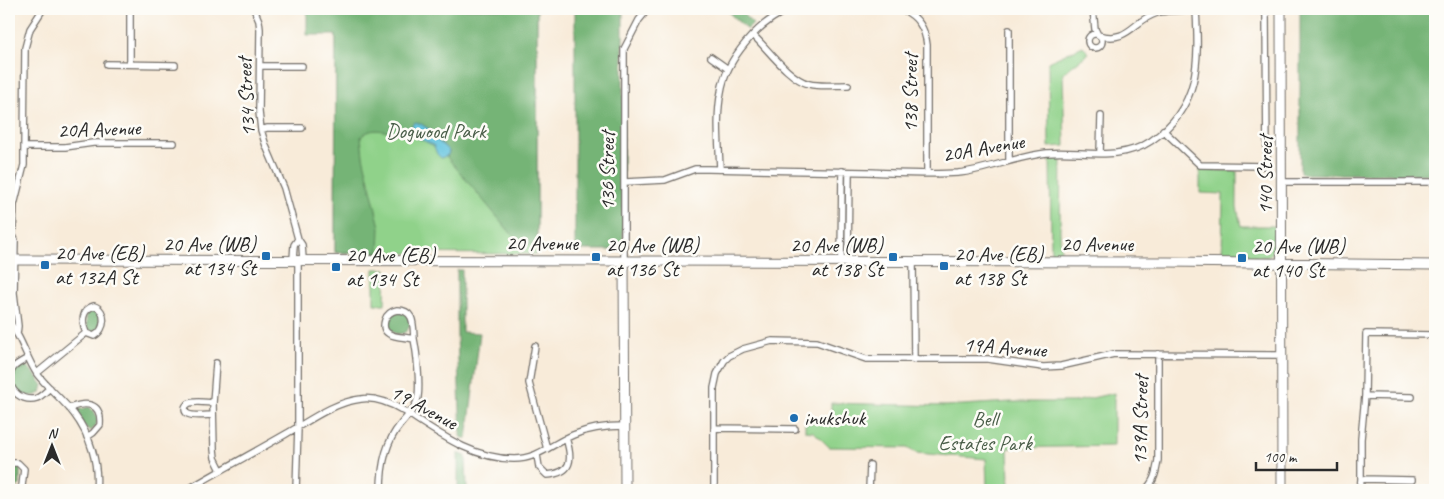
<svg xmlns="http://www.w3.org/2000/svg" width="1444" height="499" font-family="Caveat,sans-serif">
<rect width="100%" height="100%" fill="#fdfcf7"/>
<filter id="ink" filterUnits="userSpaceOnUse"><feTurbulence type="fractalNoise" baseFrequency=".02" numOctaves="2"/><feDisplacementMap in="SourceGraphic" scale="10" xChannelSelector="R" yChannelSelector="G"/><feConvolveMatrix kernelMatrix="1 2 1 2 8 2 1 2 1" color-interpolation-filters="sRGB"/></filter>
<filter id="wash" filterUnits="userSpaceOnUse"><feTurbulence type="fractalNoise" baseFrequency=".0096" numOctaves="4" result="noise"/><feDisplacementMap in="SourceGraphic" scale="20" xChannelSelector="R" yChannelSelector="G"/><feGaussianBlur stdDeviation="1.12" result="paint"/><feColorMatrix in="noise" values="0 0 0 0 0 0 0 0 0 0 0 0 0 0 0 0 0 1.4 0 .05"/><feComposite in="paint" operator="in"/></filter>
<g filter="url(#wash)">
<rect width="100%" height="100%" fill="#f8ebd9"/>
<path fill="#90d28a" stroke="#5e7e5a" d="M336 9H537V254L335 253Z
M1083 46 1089 53 1063 73 1065 146 1049 147 1048 62Z
M1050 157 1061 158 1060 231 1061 254H1051Z
M1200 170 1237 171V207L1241 226H1275C1275 238 1279 250 1267 257H1222L1223 194 1200 193Z
M374 269H386L385 304H374Z
M1114 393V446L1008 448 1009 486 987 487 986 459 916 453 907 448 829 447 814 432 805 431V423H831V403L946 406 1011 402H1074Z"/>
<path fill="#74b476" stroke="#507050" d="M307 9H537V244H520L447 157 449 151 436 139 432 131 421 124 415 122 412 125 414 129C410 130 405 133 401 133 387 134 373 124 361 137L363 156 380 227 379 252H335L336 35H307Z
M575 9H623V250H575Z
M725 9H738L753 24 747 30Z
M1300 9H1435V171L1433 174H1302L1300 172Z
M457 270H462V332L480 333 467 439 461 437 457 335Z
M91 309H96L100 314 99 328 97 331 92 332 87 328 86 314Z
M388 323a11 11 0 1 1 22 0a11 11 0 1 1-22 0Z
M21 365C31 366 37 378 43 385L41 393C19 405 2 377 21 365Z
M89 407C98 413 101 423 91 431 84 428 77 417 77 410Z
M458 453 466 456 467 490H429L458 489Z
M20 465V485L13 490H9V470L11 466Z"/>
<path fill="#60c3df" stroke="#467785" d="M415 122 421 124 432 131 436 139 449 151 448 155 441 158 437 154 434 146 415 136 412 125Z"/>
</g>
<g filter="url(#ink)">
<g fill="none" stroke-linecap="round" stroke-linejoin="round">
<defs>
<path id="street" d="M254 9 259 21 260 29 259 112 261 130 266 146 284 188 298 239 302 245 303 260
M902 9C918 17 925 28 927 45V172
M1093 9 1095 29 1098 35C1129 44 1133 20 1157 13 1168 9 1181 12 1192 9
M1009 30V161
M1088 41a7 7 0 1 1 14 0a7 7 0 1 1-14 0Z
M753 35C768 49 789 79 809 84 821 87 835 85 848 85
M711 57 728 69
M107 64 175 65
M130 64V9
M260 66H302
M261 130 267 128H302
M1163 130 1200 165 1267 166 1266 15 1262 9
M24 147H65L93 143H174
M1100 153 1101 116
M720 169C719 144 716 116 721 92 726 59 759 21 790 9
M625 182 665 180 695 169H708C761 170 814 171 867 172 897 173 928 175 958 173 988 170 1017 156 1047 153 1081 150 1120 162 1151 141 1200 107 1199 63 1196 9
M1282 182H1435
M9 248 10 240 13 235
M293 260 294 245 298 239
M624 261V49L639 20 648 9
M841 261 842 171
M848 261 849 172
M913 261 914 360
M94 306C107 310 106 330 94 336L86 333C81 322 82 309 94 306Z
M397 310C415 310 413 325 414 339 403 336 379 339 385 320 387 314 392 311 397 310Z
M9 316C10 325 14 329 18 336 25 349 29 362 37 374 48 388 63 400 74 414 90 435 99 463 96 490
M17 334 18 326 14 293 15 240 13 235 14 205 24 165V153L25 48 30 29 43 9
M535 346 529 383 547 449
M28 358C23 361 18 363 14 367 1 383 19 404 37 398 42 396 46 391 50 388
M216 363 213 403 214 449 215 458 221 470
M37 373 86 333
M1365 396 1412 397
M213 403C207 403 194 400 188 404 184 406 184 412 188 414 194 417 207 415 213 415
M69 408C85 402 102 401 100 425L93 433 87 437
M714 428 795 429
M537 455 539 467 547 475C572 473 573 460 566 438
M9 466 12 463H18L24 469 22 486 17 490
M1361 479 1412 480
M1151 485 1159 490
M187 490C219 471 253 453 286 434 309 421 334 402 361 399 375 397 392 404 404 411 437 432 472 459 514 459 537 459 552 444 573 435 589 428 607 426 625 426
M296 490 298 426V260
M381 490C381 468 385 443 400 425 407 416 416 409 418 397 420 382 417 354 414 339
M714 490V388L717 374 724 361 729 356 743 349 772 341 817 342 866 359H988L1043 367 1061 366 1114 354 1282 355
M869 490 870 465
M1145 490C1154 482 1156 473 1158 460V354
M1360 490 1361 479V439L1365 396 1366 334 1435 335"/>
<path id="secondary" d="M1281 9 1282 490
M9 260 1168 262 1435 265
M624 261 625 490"/>
</defs>
<use href="#street" stroke="#736e68" stroke-width="8"/>
<use href="#secondary" stroke="#736e68" stroke-width="11"/>
<use href="#street" stroke="#fff" stroke-width="5.5"/>
<use href="#secondary" stroke="#fff" stroke-width="9"/>
</g>
</g>
<g fill="#1f6fb2" stroke="#fdfcf7" stroke-width="2">
<rect x="261" y="251" width="10" height="10" rx="2.5"/>
<rect x="591" y="252" width="10" height="10" rx="2.5"/>
<rect x="888" y="252" width="10" height="10" rx="2.5"/>
<rect x="1237" y="253" width="10" height="10" rx="2.5"/>
<rect x="40" y="260" width="10" height="10" rx="2.5"/>
<rect x="939" y="261" width="10" height="10" rx="2.5"/>
<rect x="331" y="262" width="10" height="10" rx="2.5"/>
<circle cx="794" cy="418" r="5"/>
</g>
<g text-anchor="middle" dominant-baseline="central" stroke-width="5" stroke-linejoin="round" paint-order="stroke">
<g font-size="21" fill="#2b2b2b" stroke="#fdfcf7">
<text transform="translate(910 93) rotate(-90)">138 Street</text>
<text transform="translate(246 97) rotate(-93)">134 Street</text>
<text transform="translate(99 129) rotate(-2)">20A Avenue</text>
<text transform="translate(983 148) rotate(-10)">20A Avenue</text>
<text transform="translate(607 171) rotate(-90)">136 Street</text>
<text transform="translate(1265 175) rotate(-90)">140 Street</text>
<text x="542" y="243">20 Avenue</text>
<text x="1097" y="244">20 Avenue</text>
<text transform="translate(1005 347) rotate(4)">19A Avenue</text>
<text transform="translate(424 407) rotate(28)">19 Avenue</text>
<text transform="translate(1140 420) rotate(-89)">139A Street</text>
</g>
<g font-size="21" fill="#495d48" stroke="#fdfcf7">
<text x="436" y="131">Dogwood Park</text>
<text x="985" y="419">Bell<tspan x="985" dy="24">Estates Park</tspan></text>
</g>
<g font-size="21" fill="#2b2b2b" stroke="#fdfcf7" text-anchor="start">
<text x="256" y="244" text-anchor="end">20 Ave (WB)<tspan x="256" dy="24">at 134 St</tspan></text>
<text x="606" y="245">20 Ave (WB)<tspan x="606" dy="24">at 136 St</tspan></text>
<text x="883" y="245" text-anchor="end">20 Ave (WB)<tspan x="883" dy="24">at 138 St</tspan></text>
<text x="1252" y="246">20 Ave (WB)<tspan x="1252" dy="24">at 140 St</tspan></text>
<text x="55" y="253">20 Ave (EB)<tspan x="55" dy="24">at 132A St</tspan></text>
<text x="954" y="254">20 Ave (EB)<tspan x="954" dy="24">at 138 St</tspan></text>
<text x="346" y="255">20 Ave (EB)<tspan x="346" dy="24">at 134 St</tspan></text>
<text x="804" y="418">inukshuk</text>
</g>
</g>
<rect width="1444" height="499" fill="none" stroke="#fdfcf7" stroke-width="30"/>
<g transform="translate(52 446)" stroke="#fdfcf7" stroke-width="4" paint-order="stroke">
<path d="M0-4L9 19L0 12L-9 19Z" fill="#2b2b2b"/>
<text y="-8" font-size="14" font-weight="bold" text-anchor="middle" fill="#2b2b2b">N</text>
</g>
<path d="M1256 462v8h81v-8" fill="none" stroke="#2b2b2b" stroke-width="2.5"/>
<text x="1264" y="462" font-size="15" fill="#2b2b2b" stroke="#fdfcf7" stroke-width="4" paint-order="stroke">100 m</text>
</svg>
